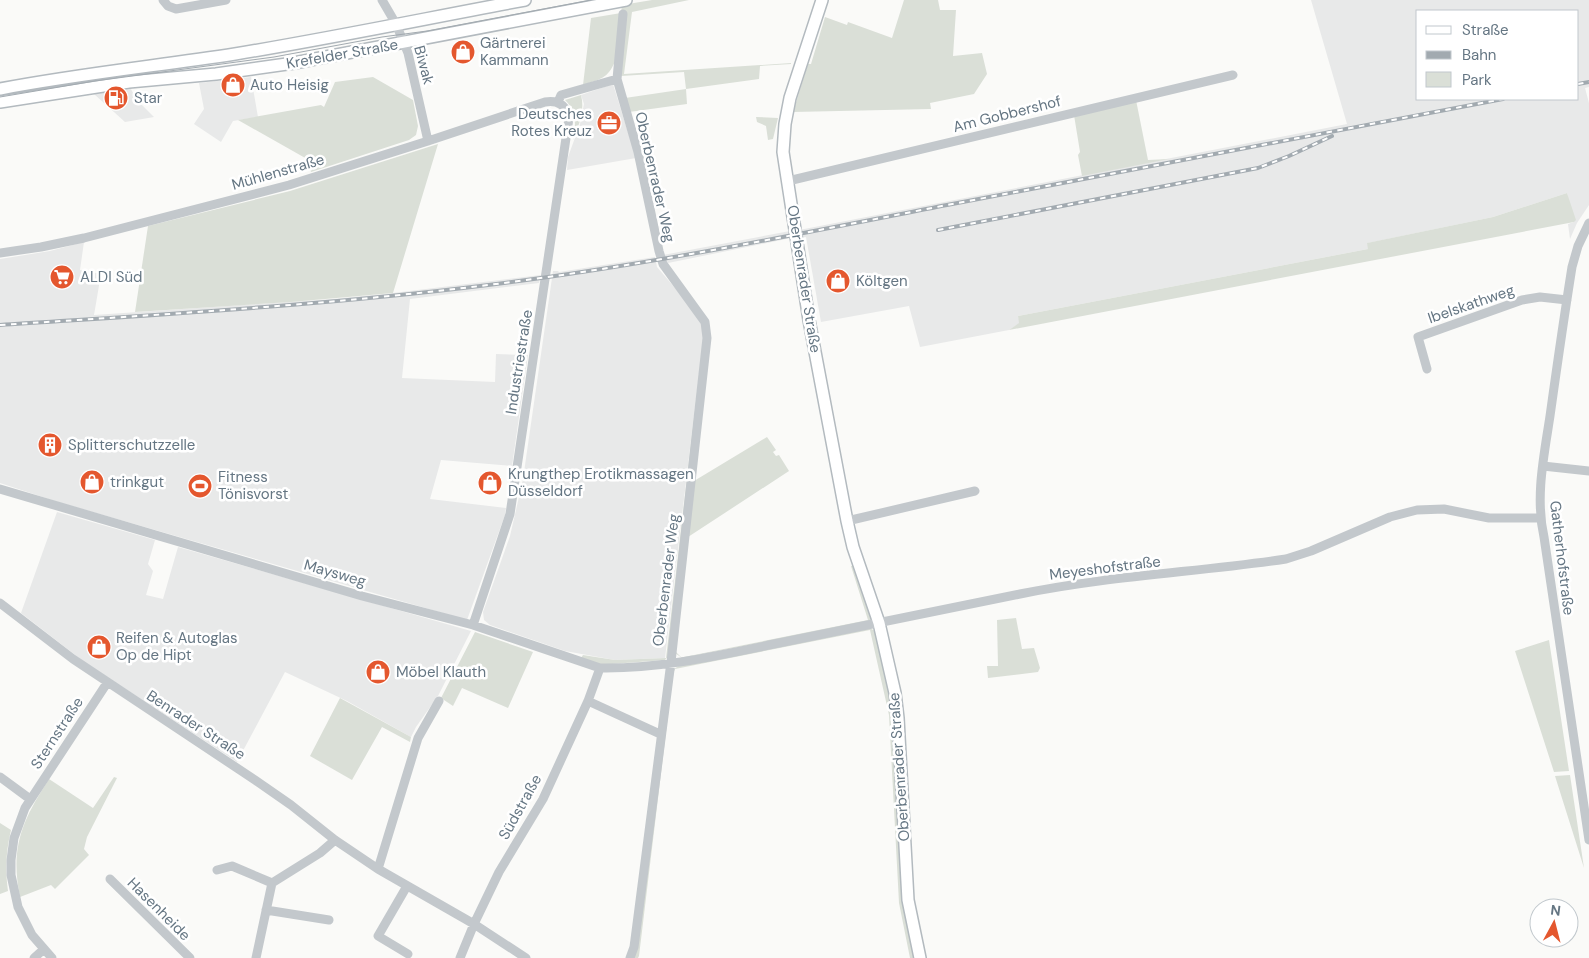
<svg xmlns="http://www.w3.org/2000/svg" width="1589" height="958" font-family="'DM Sans',sans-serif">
<rect width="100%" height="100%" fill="#fafaf8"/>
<path fill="#e8e9e9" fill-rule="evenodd" d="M1311 0H1589V87L1585 88 1589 103V205L1577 223 1570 239 1568 224 1574 222 1567 193 1493 217 1368 243V249L1018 316 1020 323 1009 330 920 347 909 306 821 322 806 237 800 238 799 230 1347 124ZM1418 11H1578V99H1418Z
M251 77 258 117 233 121 221 142 194 124 204 109 199 83Z
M613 84 636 158 567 170 568 157 580 124 584 104 581 95Z
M131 89 136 99 154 117 125 122 94 94Z
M790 231 791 238 668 263 663 255Z
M84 242 80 270 101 274 94 315 332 299 393 293 541 275 539 283 410 299 402 378 495 382 496 354 528 355 512 466 441 460 430 499 506 508 505 515 467 620 58 502 0 483V259L50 251Z
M655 257 657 267 705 323 665 658 615 660 565 651 490 625 484 620 483 612 510 536 516 510 523 479 553 271H558L559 272Z
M57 512 155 540 148 564 153 571 146 595 163 599 178 547 471 631 438 696 416 727 411 737 347 701 285 672 237 762 83 661 21 613Z"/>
<path fill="#dadfd7" d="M652 0H689L632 12 624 74 791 63V64L760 66 759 79 686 89 687 104 629 112 625 98 686 89 684 72 621 76 615 61C608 79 600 79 583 85L591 18 621 13 622 5Z
M904 0H938L940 10H956L953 56 982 53 987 74 974 94 930 103 931 109 793 112 808 64H811L825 17 847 25 848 22 892 38Z
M373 77 413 100 418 126 416 135 409 140 311 172 307 159 238 120 321 105 324 107 335 82Z
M581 95C585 110 579 125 573 140 576 125 577 111 565 100Z
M1136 100 1148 160 1169 159 1082 176 1078 155 1080 152 1074 115Z
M756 117 778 118 773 139 768 140 766 126 757 122Z
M438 144 393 293 291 302 135 312 148 226 290 191Z
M1567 193 1576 220 1574 222 1009 330 1019 323 1018 316 1368 249 1367 243 1493 217Z
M705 323 669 655 665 660 599 665 581 658 583 655 615 660 666 658Z
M767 437 776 450 773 452 776 456 779 455 789 471 688 537 694 481Z
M857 565 873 612 872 619 868 622 682 658 675 653 676 652 681 657H684L868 620 851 566Z
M1016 618 1022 649 1034 648 1040 668 1038 672 988 678 987 666H998L997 620Z
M870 628 878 633 889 683 917 958H910L899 903 889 715 870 630 675 669 673 674 639 956 638 958H634L674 669 680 665Z
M475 632 533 652 508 708 462 688 453 706 441 698Z
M1549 640 1569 771 1554 772 1515 651Z
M340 698 411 737 410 742 382 727 352 780 310 756Z
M1570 775 1584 868 1555 776Z
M114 777 117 778 87 837 84 849 89 855 55 889 51 885 20 897C10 847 22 821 49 779L93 808Z
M0 823 11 830C6 851 5 869 8 891L0 894Z"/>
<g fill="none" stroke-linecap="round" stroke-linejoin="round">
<defs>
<path id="secondary" d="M822 0 790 98 785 124 783 152 809 320 847 521 853 547 879 623 895 693 898 718 908 900 920 958
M0 89C78 74 157 66 235 54 332 38 428 18 525 0
M0 102 129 82 216 74 294 63 626 0"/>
</defs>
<use href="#secondary" stroke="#b3babf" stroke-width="14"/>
<path stroke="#c3c8cc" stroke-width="9" d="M163 0 168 6 176 9 226 0
M382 0 396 24 408 53 428 141
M623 14 617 79 638 152 659 251 663 264 705 322 707 338 671 662 634 947 630 958
M558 102 561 95 617 79
M788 181 1233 75
M1589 223 1578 246 1572 267C1564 317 1557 366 1550 416 1544 456 1535 497 1544 537L1589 840
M0 253 41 247 84 238 289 185 428 141 545 102C558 100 566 105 569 118L510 514 473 625
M1427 369 1418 337 1522 300 1540 297 1567 300
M1543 466 1589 471
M0 489 362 596 473 625 600 668C660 669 721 655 779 643 860 627 940 610 1020 594 1108 576 1198 572 1286 559L1311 551 1390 517 1417 510 1444 509 1489 518H1540
M847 521 975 491
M0 603 73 659 255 780 291 805 335 840 378 869 474 924 526 958
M588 701 660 734
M0 777 30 799
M378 869 418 738 439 701
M217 870 232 866 272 883
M110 879 190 958
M407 886 378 936 408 954
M266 910 329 920
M34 958 44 949
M52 958 32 935 18 907 11 875V860L14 838 25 808 107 683
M256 958 272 883 320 853 335 840
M460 958 474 924 499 872 543 799 588 701 600 668"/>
<use href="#secondary" stroke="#fff" stroke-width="11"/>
<path stroke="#a2aab0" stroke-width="1" d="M0 97 95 81 274 57 382 37 427 31 591 0"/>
<defs>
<path id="rail" d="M1578 84 1589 82
M938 230 1258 168 1289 156 1332 136
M0 325C183 313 366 303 548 277 682 258 814 231 947 205 1132 170 1318 134 1503 99"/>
</defs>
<use href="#rail" stroke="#a2aab0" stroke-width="4"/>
<use href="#rail" stroke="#fff" stroke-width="2" stroke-dasharray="5.5" stroke-linecap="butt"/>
</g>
<defs>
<symbol id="shop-disc" viewBox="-11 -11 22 22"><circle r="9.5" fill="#e4572e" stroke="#fff"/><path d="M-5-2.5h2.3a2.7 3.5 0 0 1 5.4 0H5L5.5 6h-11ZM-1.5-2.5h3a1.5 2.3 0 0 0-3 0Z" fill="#fff"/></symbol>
<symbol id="fuel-disc" viewBox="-11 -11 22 22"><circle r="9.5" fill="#e4572e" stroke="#fff"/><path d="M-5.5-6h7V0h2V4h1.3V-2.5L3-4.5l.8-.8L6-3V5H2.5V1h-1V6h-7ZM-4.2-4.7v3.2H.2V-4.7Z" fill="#fff"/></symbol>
<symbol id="office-disc" viewBox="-11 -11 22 22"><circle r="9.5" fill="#e4572e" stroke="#fff"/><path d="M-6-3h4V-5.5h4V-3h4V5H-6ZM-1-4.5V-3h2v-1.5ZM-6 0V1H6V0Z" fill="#fff"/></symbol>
<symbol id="supermarket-disc" viewBox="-11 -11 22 22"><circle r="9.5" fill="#e4572e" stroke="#fff"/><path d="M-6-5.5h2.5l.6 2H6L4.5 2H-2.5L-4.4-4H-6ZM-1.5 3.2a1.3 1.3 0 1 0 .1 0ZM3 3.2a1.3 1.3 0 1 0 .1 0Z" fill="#fff"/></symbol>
<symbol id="building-disc" viewBox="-11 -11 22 22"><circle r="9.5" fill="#e4572e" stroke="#fff"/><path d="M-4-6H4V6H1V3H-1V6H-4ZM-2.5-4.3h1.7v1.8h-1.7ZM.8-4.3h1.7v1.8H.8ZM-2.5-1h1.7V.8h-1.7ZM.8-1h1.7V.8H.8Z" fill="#fff"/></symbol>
<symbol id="stadium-disc" viewBox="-11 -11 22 22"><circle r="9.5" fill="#e4572e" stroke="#fff"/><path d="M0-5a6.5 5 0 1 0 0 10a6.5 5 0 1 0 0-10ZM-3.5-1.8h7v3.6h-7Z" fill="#fff"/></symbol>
</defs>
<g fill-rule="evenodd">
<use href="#shop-disc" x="449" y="38" width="28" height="28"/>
<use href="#shop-disc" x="219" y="71" width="28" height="28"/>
<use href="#fuel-disc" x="102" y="84" width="28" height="28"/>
<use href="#office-disc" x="595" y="109" width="28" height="28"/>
<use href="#supermarket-disc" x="48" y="263" width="28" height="28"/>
<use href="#shop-disc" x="824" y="267" width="28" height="28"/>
<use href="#building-disc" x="36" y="431" width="28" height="28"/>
<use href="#shop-disc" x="78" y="468" width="28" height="28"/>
<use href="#shop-disc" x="476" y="469" width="28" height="28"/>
<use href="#stadium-disc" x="186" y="472" width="28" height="28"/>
<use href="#shop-disc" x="85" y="633" width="28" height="28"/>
<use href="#shop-disc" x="364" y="658" width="28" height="28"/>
</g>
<g text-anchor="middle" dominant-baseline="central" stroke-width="5" stroke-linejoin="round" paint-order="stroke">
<g font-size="15" fill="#657683" stroke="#fff" text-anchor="start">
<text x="480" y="43">Gärtnerei<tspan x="480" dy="17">Kammann</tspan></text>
<text x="250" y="85">Auto Heisig</text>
<text x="134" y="98">Star</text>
<text x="592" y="114" text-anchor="end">Deutsches<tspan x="592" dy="17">Rotes Kreuz</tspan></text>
<text x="80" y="277">ALDI Süd</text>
<text x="856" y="281">Költgen</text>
<text x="68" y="445">Splitterschutzzelle</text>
<text x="508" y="474">Krungthep Erotikmassagen<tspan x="508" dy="17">Düsseldorf</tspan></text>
<text x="218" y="477">Fitness<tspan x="218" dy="17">Tönisvorst</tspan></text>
<text x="110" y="482">trinkgut</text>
<text x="116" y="638">Reifen &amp; Autoglas<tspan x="116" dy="17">Op de Hipt</tspan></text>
<text x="396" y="672">Möbel Klauth</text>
</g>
<g font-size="15" fill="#657683" stroke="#fff">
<text transform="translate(342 54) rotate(-10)">Krefelder Straße</text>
<text transform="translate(424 65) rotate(75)">Biwak</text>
<text transform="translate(1007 114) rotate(-14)">Am Gobbershof</text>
<text transform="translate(278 172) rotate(-16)">Mühlenstraße</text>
<text transform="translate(655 177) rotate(77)">Oberbenrader Weg</text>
<text transform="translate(804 279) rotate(81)">Oberbenrader Straße</text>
<text transform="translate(1471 304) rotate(-19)">Ibelskathweg</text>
<text transform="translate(519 362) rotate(-81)">Industriestraße</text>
<text transform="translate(1562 558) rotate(83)">Gatherhofstraße</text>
<text transform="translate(1105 568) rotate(-7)">Meyeshofstraße</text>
<text transform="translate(335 573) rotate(16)">Maysweg</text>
<text transform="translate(666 580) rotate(-83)">Oberbenrader Weg</text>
<text transform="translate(196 725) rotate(33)">Benrader Straße</text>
<text transform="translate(57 733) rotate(-57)">Sternstraße</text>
<text transform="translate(899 767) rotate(-94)">Oberbenrader Straße</text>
<text transform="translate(520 807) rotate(-61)">Südstraße</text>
<text transform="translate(159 909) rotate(45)">Hasenheide</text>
</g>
</g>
<rect x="1416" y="10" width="162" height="90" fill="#ffffff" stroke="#c1c8cd"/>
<rect x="1426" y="26" width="25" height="8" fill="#ffffff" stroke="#c1c8cd"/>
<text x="1462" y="35" font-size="15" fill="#657683">Straße</text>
<rect x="1426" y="51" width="25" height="8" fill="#a2aab0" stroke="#c1c8cd"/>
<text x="1462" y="60" font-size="15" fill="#657683">Bahn</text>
<rect x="1426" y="72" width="25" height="15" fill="#dadfd7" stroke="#c1c8cd"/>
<text x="1462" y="85" font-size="15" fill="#657683">Park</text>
<g transform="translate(1554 923) rotate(7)"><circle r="24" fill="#ffffff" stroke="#c1c8cd"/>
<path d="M0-4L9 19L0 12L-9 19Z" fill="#e4572e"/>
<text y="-8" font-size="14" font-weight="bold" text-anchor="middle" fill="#657683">N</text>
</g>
</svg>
